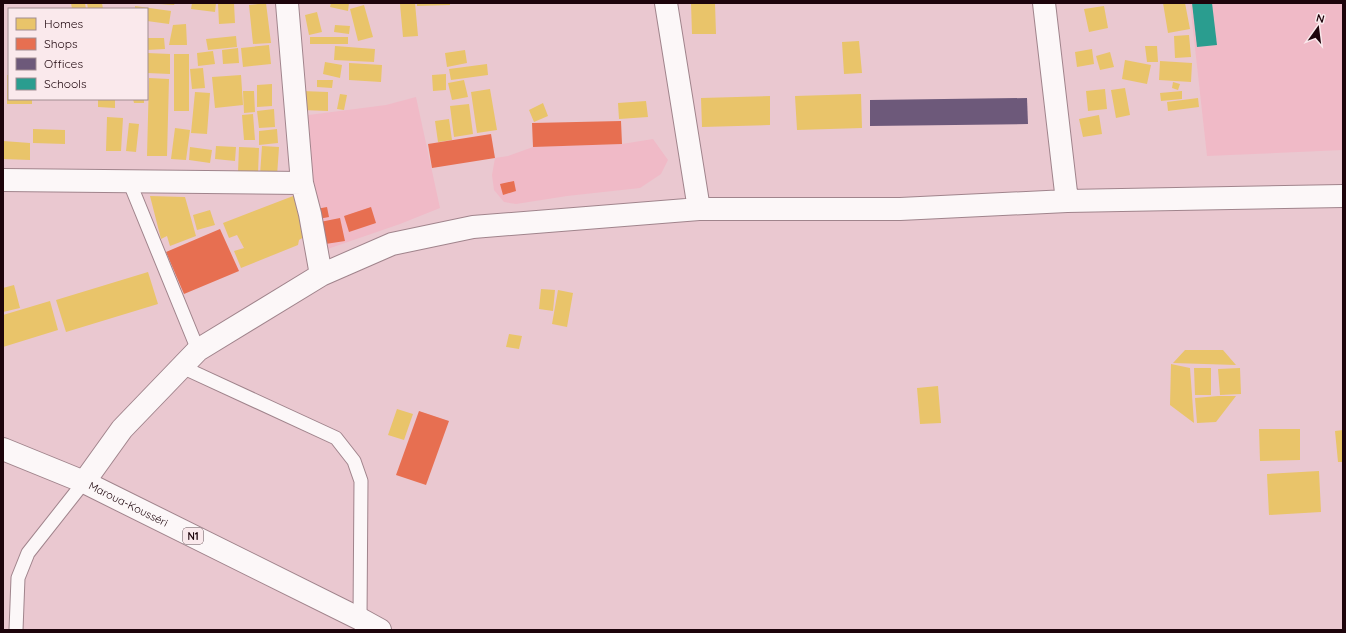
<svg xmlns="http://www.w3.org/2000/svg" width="1346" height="633" font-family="Quicksand,sans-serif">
<rect width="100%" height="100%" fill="#eac8d0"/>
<path fill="#f0bac7" d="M1190 3H1343V150L1207 156Z
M416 97 440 208 400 224 313 254 301 116 386 105Z
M653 139 668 160 661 174 640 188 567 196 516 204 504 202 494 190 492 175 495 158 508 156 533 147 622 144Z"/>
<path fill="#e9c46a" d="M71 3H85L86 9H72Z
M87 3H102L103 9H88Z
M159 3H175L174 5 159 4Z
M192 3H216L215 12 191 9Z
M218 3H234L235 23 219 24Z
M266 3 271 43 253 44 249 5Z
M331 3H349L348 11 330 7Z
M407 3H415L418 36 403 37 400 4Z
M417 3H450V5L417 6Z
M691 3H715L716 34H692Z
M1163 3H1185L1190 29 1168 33Z
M364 5 373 37 358 41 350 9Z
M135 6 171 11 169 24 147 21V9H135Z
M1104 6 1108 28 1089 32 1084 9Z
M317 12 322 32 309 35 305 15Z
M186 24 187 45H169L173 25Z
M335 25 350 26 349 34 334 32Z
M1189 35 1191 57 1175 58 1174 36Z
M236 36 237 47 208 50 206 39Z
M310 37H348V44H310Z
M147 38H164L165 49 147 50Z
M859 41 862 73 844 74 842 42Z
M269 45 271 64 243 67 241 48Z
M335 46 375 49 374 62 334 60Z
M1145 46H1157L1158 62H1147Z
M238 48 239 63 223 64 222 50Z
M1092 49 1094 64 1077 67 1075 52Z
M465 50 467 63 447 67 445 53Z
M213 51 215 64 198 66 197 53Z
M1110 52 1114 67 1100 70 1096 56Z
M147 53 170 54V74L147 73Z
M174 54H189V111H174Z
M1125 60 1151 65 1147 84 1122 79Z
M1160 61 1192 63 1191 82 1159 80Z
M325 62 342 65 340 78 323 74Z
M349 63 382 65 381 82 349 80Z
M487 64 488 75 451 80 449 69Z
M203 68 205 88 192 89 190 69Z
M446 74V90L433 91 432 75Z
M7 75H9V99H32V104H7Z
M241 75 243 105 215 108 212 77Z
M149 78 169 79 167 156H147Z
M317 80H333L332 88 317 87Z
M464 80 468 97 452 100 448 83Z
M1173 82 1180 84 1178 90 1172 88Z
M272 84V106L257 107V85Z
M1125 88 1130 115 1116 118 1111 90Z
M490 89 497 130 477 133 471 92Z
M1105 89 1107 109 1088 111 1086 91Z
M243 91H254L255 112 244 113Z
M302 91 328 92V111L302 110Z
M1182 91V99L1161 101 1160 93Z
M195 92 210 93 207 134 191 133Z
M340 94 347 95 344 110 337 109Z
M861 94 862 128 797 130 795 96Z
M770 96V125L702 127 701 98Z
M1198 98 1199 107 1168 111 1167 102Z
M98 99H115V108L98 107Z
M133 99H144V103H134Z
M646 101 648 117 619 119 618 103Z
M543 103 548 116 534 122 529 110Z
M469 104 473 134 454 137 450 106Z
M274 109 275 127 259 128 257 111Z
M253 114 255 140H244L242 115Z
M1099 115 1102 134 1083 137 1079 119Z
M107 117 123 118 121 151H106Z
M449 119 452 140 438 142 435 121Z
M129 123 139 124 136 152 126 151Z
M175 128 190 130 186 160 171 159Z
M33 129 65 130V144L33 143Z
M277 129 278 143 259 145V131Z
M3 141 30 143V160L3 159Z
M216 146 236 147 235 161 215 159Z
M262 146 279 147 277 176 260 175Z
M190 147 212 150 210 163 189 160Z
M239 147 259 148 258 173 238 172Z
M301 193 312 232 299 240 298 245 241 268 234 251 244 248 237 235 229 238 223 223Z
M150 196 185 197 196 236 170 246 167 236 161 239Z
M210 210 215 225 197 230 193 215Z
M148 272 158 304 66 332 56 300Z
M14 285 20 308 3 312V288Z
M541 289 555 290 553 311 539 309Z
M558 290 573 293 567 327 552 324Z
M50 301 58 330 3 347V315Z
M509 334 522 336 519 349 506 347Z
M1185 350H1223L1236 365 1173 363Z
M1171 364 1190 368 1194 423 1170 405Z
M1194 368H1211V395H1195Z
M1240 368 1241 394 1220 395 1218 369Z
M938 386 941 423 920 424 917 388Z
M1218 396H1236L1216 422 1197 423 1195 398Z
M397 409 413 414 404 440 388 435Z
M1259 429H1300V460L1260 461Z
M1343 430V462H1338L1335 431Z
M1319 471 1321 512 1269 515 1267 474Z"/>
<path fill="#e76f51" d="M621 121 622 144 533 147 532 123Z
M491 134 495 158 432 168 428 144Z
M514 181 516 191 503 195 500 184Z
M327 207 329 217 313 220 311 210Z
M371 207 376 223 349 232 344 216Z
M340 218 345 241 319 245 315 223Z
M220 229 239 271 184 294 166 252Z
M419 411 449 421 426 485 396 475Z"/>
<path fill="#6d597a" d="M1027 98 1028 124 870 126V100Z"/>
<path fill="#2a9d8f" d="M1192 3H1212L1217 45 1197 47Z"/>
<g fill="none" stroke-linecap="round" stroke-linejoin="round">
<defs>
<path id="service" d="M129 181 198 350
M182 367 336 438 354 461 361 481 360 619
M16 630 18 578 28 553 84 482"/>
<path id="minor" d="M287 3 302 183 310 214 321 275
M666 3 699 209
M1044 3 1067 201
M3 180 302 183
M84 482 122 429 198 350 321 275 392 244 473 227 699 209H900L1067 201 1343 196"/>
<g id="trunk">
<path id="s1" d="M3 449 84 482 360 619 380 630"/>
</g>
</defs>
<use href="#service" stroke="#a0848c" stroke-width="15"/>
<use href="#minor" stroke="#a0848c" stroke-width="24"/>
<use href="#trunk" stroke="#a0848c" stroke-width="24"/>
<use href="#service" stroke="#fcf7f8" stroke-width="13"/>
<use href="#minor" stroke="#fcf7f8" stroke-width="22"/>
<use href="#trunk" stroke="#fcf7f8" stroke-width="22"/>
</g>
<g text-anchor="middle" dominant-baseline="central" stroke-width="4" stroke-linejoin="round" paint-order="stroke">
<rect fill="#fae9ec" stroke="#5f494e" stroke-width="1" x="183" y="528" width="20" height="16" rx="3"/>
<g font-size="10" font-weight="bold" fill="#1d040b">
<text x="193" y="536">N1</text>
</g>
<g font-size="11" fill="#1d040b" stroke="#fae9ec">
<text stroke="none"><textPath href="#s1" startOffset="137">Maroua-Kousséri</textPath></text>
</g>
</g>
<rect width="1346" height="633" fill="none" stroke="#1d040b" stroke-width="8"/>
<rect x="8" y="8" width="140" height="92" fill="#fae9ec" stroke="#a28d92"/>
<rect x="16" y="18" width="20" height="12" fill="#e9c46a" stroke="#a28d92"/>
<text x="44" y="28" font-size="12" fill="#1d040b">Homes</text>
<rect x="16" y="38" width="20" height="12" fill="#e76f51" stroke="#a28d92"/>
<text x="44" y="48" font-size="12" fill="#1d040b">Shops</text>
<rect x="16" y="58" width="20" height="12" fill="#6d597a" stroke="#a28d92"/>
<text x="44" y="68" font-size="12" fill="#1d040b">Offices</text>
<rect x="16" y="78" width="20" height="12" fill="#2a9d8f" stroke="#a28d92"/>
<text x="44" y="88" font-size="12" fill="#1d040b">Schools</text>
<g transform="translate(1318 28) rotate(14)" stroke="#fae9ec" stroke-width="3" paint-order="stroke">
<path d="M0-3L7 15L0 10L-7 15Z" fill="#1d040b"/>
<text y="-6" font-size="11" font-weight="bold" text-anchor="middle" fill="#1d040b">N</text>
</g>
</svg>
